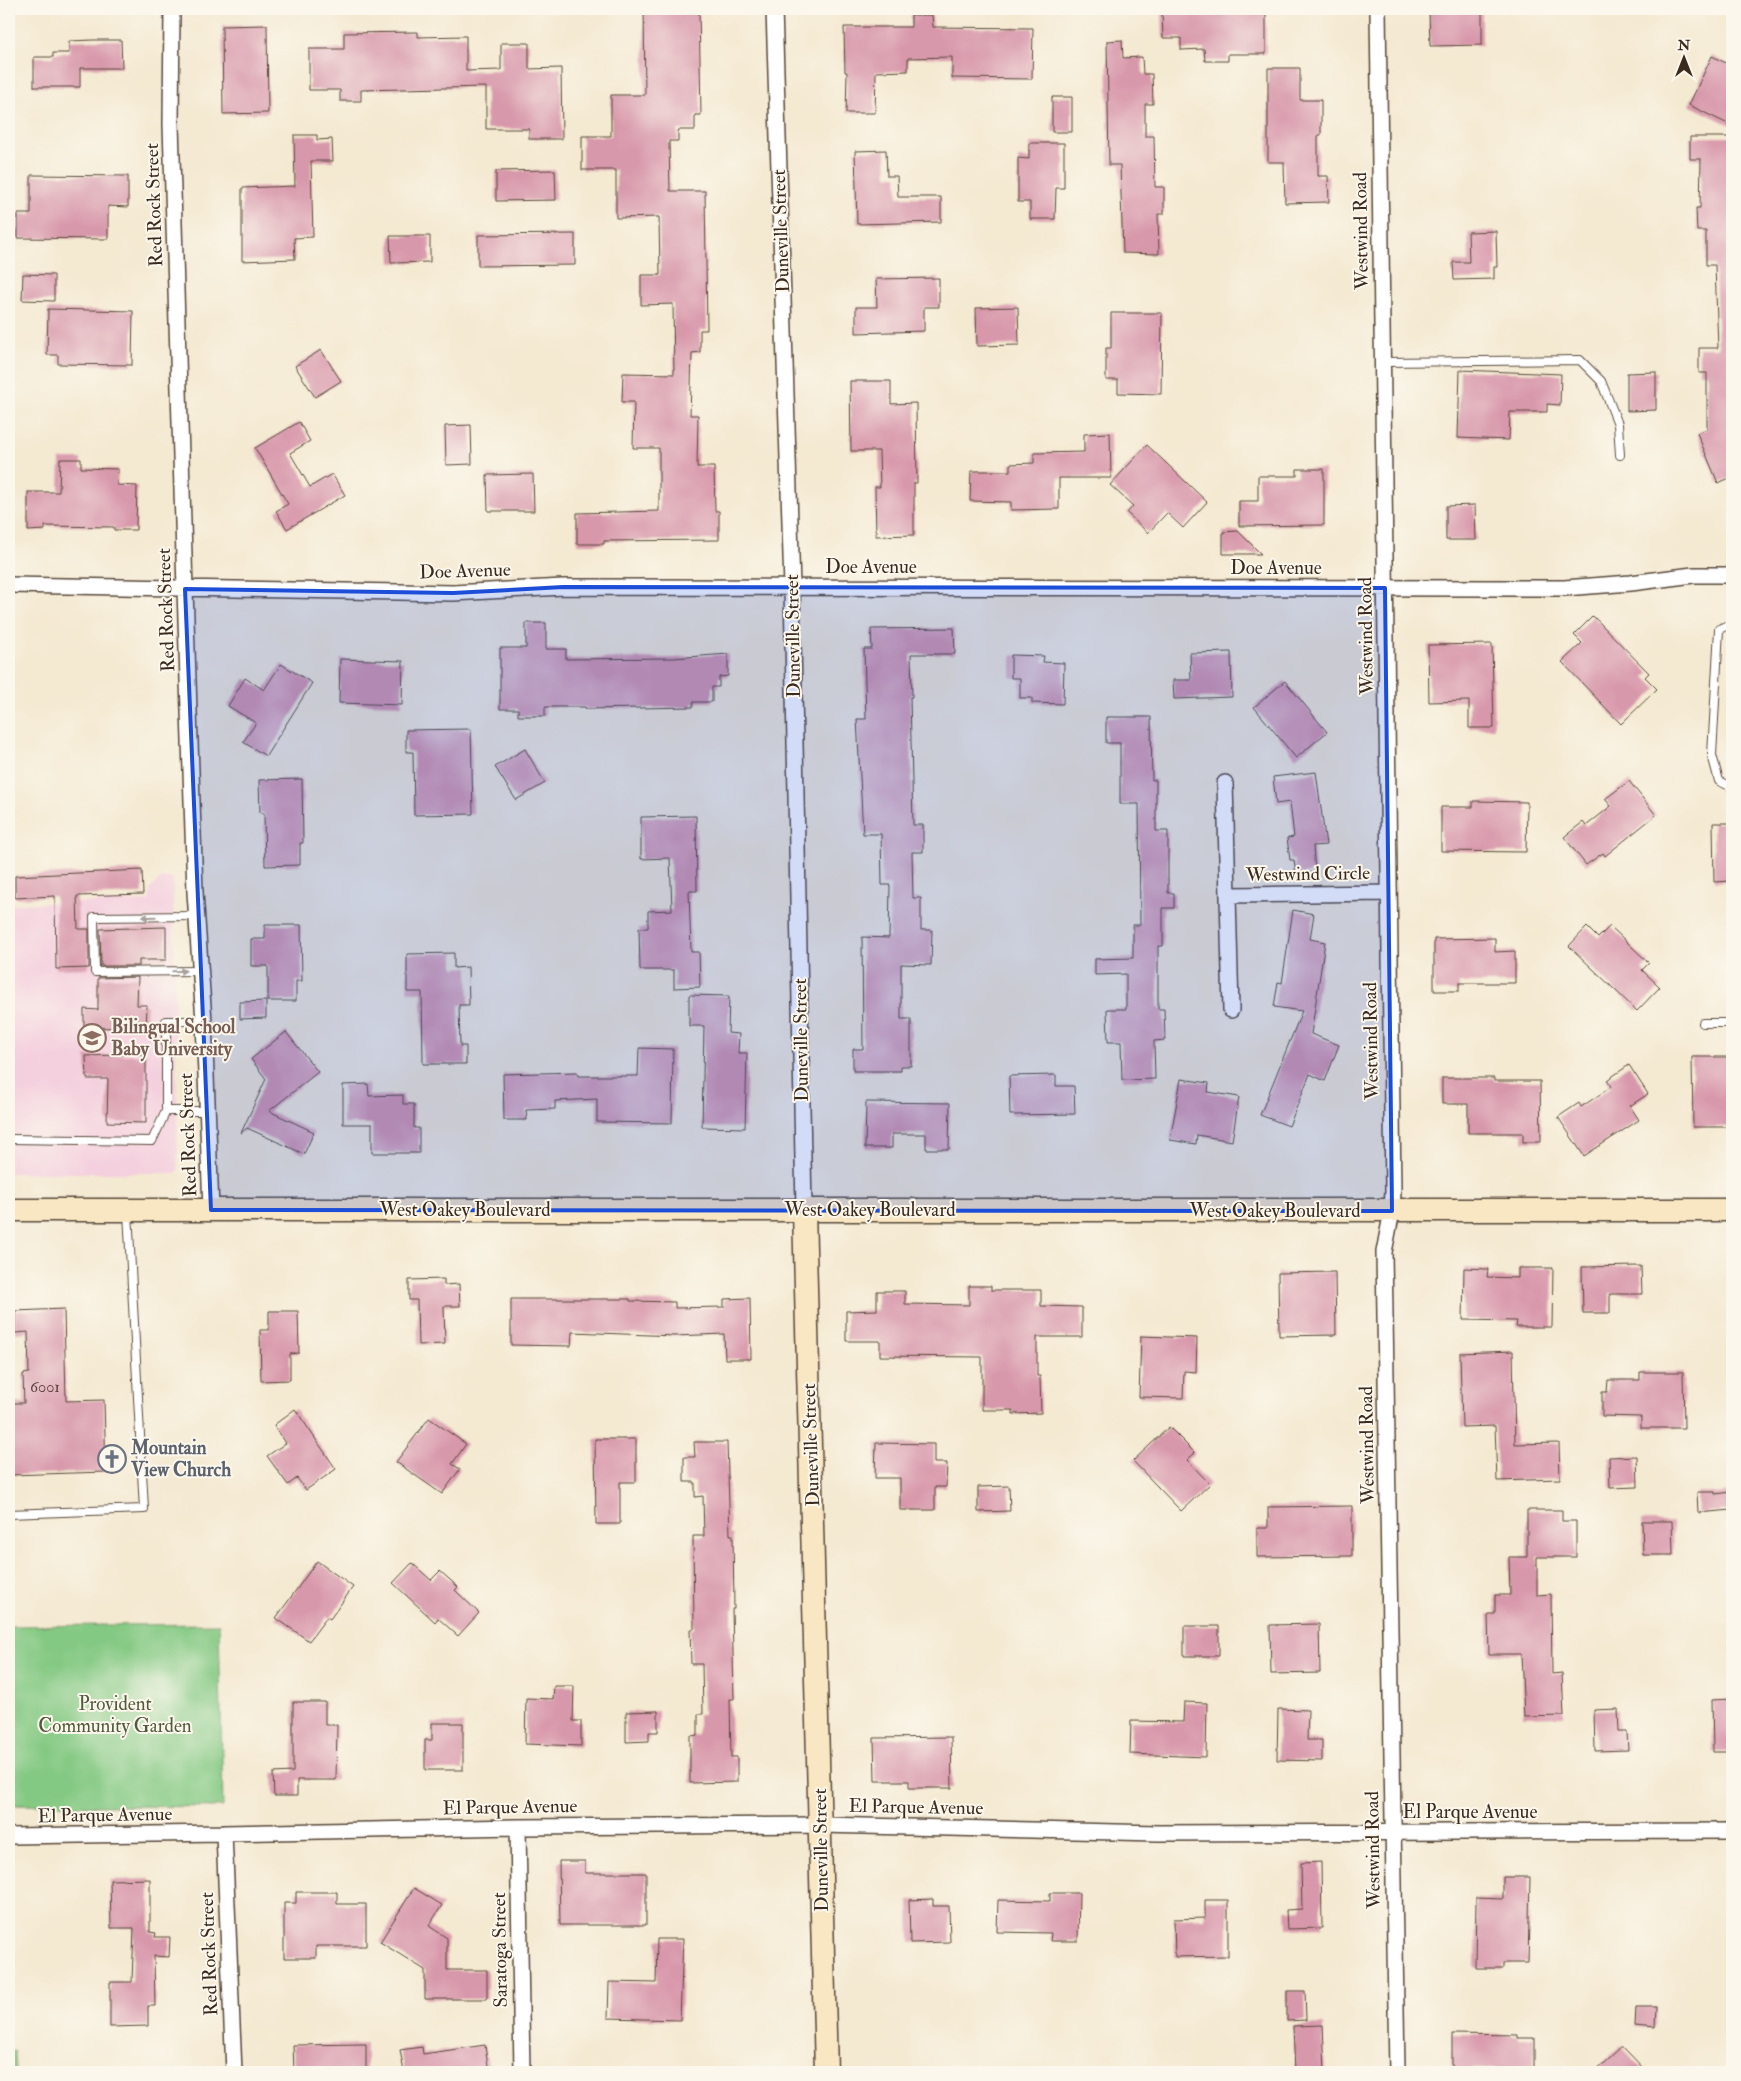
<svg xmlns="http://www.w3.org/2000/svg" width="1741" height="2081" font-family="'IM FELL Double Pica',serif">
<rect width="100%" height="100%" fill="#fbf7ec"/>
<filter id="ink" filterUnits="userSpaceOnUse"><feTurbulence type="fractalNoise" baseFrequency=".02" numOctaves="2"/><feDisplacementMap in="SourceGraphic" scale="10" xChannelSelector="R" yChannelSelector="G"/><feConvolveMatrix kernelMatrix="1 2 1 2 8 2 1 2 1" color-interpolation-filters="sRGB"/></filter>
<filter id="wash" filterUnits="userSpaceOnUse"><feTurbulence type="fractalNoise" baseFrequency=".0096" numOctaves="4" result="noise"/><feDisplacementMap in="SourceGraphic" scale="20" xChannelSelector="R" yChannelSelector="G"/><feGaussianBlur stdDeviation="1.12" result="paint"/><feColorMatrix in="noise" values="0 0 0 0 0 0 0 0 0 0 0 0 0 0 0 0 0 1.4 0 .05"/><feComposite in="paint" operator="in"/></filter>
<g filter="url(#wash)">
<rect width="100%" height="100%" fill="#f4e9d1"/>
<path fill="#f4cfde" d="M161 878H173L178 1173H9V904L149 901 150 890Z"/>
<path fill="#84c983" stroke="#607a50" d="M219 1624 223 1807 9 1805V1626Z
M15 2051 16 2072H9V2052Z"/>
<g id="blocks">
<path fill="#d898ab" d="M644 9H699L701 115H695V130H678V141H669L670 191H705L707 330H700V352L692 353 690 415H698L697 467H714L715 511H719V540L604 541V544H577V513L659 511V448H633L634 402H622L623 373 674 374 673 304 641 305V275H660L659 217 616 218V170H582V136H611V95H645Z
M1429 9H1482V45L1430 46Z
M1266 11V54H1228V61H1205L1204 49 1181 50V38H1163L1162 13Z
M911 15H932L933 27 1033 28 1032 79 952 78V57L908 58V71L876 72 875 113H846L847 72H845L844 27H911Z
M267 25 268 113 223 114 222 26Z
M418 32V37L466 36V71L501 70V43H529V69L561 68 562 139H529V129H486V87L361 90V101H340V90H309V49H344V33Z
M93 40H121L122 68H80V87H34V57H53V53H69V41Z
M1122 40 1123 58 1142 57 1143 74H1152L1153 104H1145V136H1154L1155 187H1164V214H1158L1159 254 1123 253 1120 165H1109L1107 41Z
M1712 56 1732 66V126L1689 105Z
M1268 68H1300V100H1321V135H1318V176H1328L1329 202 1285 203 1284 162H1268Z
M1052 97H1072V132H1052Z
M294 135H317V140L332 139 333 161H311L313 237 294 238 295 259 242 261V188L295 186Z
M1690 137H1732V477L1718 483 1697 433 1707 429V373H1699V348H1718L1715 265H1706V231H1697L1696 208H1700L1701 159H1690Z
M1029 143H1064V188H1056L1055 219H1030V202H1018V158L1029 159Z
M886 150 887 176H897L898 197H941V222L857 224 855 151Z
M555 170 556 200 496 201V171Z
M31 175 128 176V207L108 206V239L18 238V214H31Z
M1496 231 1497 267H1494V279L1454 280 1453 262H1469L1468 232Z
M575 234V265L478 266V235Z
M390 236H430V262L391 263Z
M23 274 54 275V301L22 300Z
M939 278V307H924V331L856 333V307H877L876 279Z
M1018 307 1019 345 977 346 976 308Z
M48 309 133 311 132 365 58 364V355H47Z
M1111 313H1162L1161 394 1118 393V380H1106V348H1111Z
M321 350 341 381 315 397 295 366Z
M1460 370 1561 374 1560 405 1547 404V412H1510L1509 440 1458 438Z
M1656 372V410L1627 411V373Z
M850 381H891V404L916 403 917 483H914V535L876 536 875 487H880L879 451H851Z
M299 422 310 441 290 453 310 487 332 474 345 495 287 529 276 511 288 504 255 448Z
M471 425 472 464 446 465 445 426Z
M1110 433 1111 478H1059V509L1011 510V502L970 501 971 471H1010V464L1034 463V453L1084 452V434Z
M1147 445 1207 502 1183 528 1167 513 1148 533 1127 513 1133 506 1110 485Z
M60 459H81V468L118 469 117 485 137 486 136 530H114V527L45 526V530L28 531V492H59Z
M1297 469H1324V525L1239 526V501H1258V476H1297Z
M533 474 534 511H488L487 475Z
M1475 505 1476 540H1446V506Z
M1238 531 1261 554H1223V532Z
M1593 616 1649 673 1645 677 1657 689 1621 724 1562 662 1582 643 1574 635Z
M526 623H546V649H566V659L674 658 728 654V676L719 677V687H712V702H693V707L586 709 585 707H545V716H518V709H500V648H526Z
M954 628 955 654H911L912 697H910L913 825H923V852H912L913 898H921V930H932L931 965 901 964V1019H911V1066H901V1071H853V1049H863L862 937 889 938 890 885H882L881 834H863L857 719H866L864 649H872L871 629Z
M1492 644 1494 728H1469V701L1429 702 1428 645Z
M1231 652 1232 697 1174 699 1173 680H1191L1190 653Z
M1011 655 1044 656 1043 662 1064 663 1063 704 1032 703V698H1020V678H1011Z
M340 659 403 661 402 705 339 703Z
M281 664 312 683 266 756 243 742 256 723 228 706 245 678 264 690Z
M1285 681 1327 732 1296 758 1254 707Z
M1106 717H1151L1152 780H1156V831H1168V893H1174V908H1163V946H1158V1009H1164L1165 1040 1154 1041 1155 1079 1122 1080 1121 1042H1108L1107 1009H1126V974L1095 975V959L1133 958V925H1140L1139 804H1120V743H1106Z
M471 729 473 814 414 815 413 752H406V730Z
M525 749 545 783 516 800 495 767Z
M1316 772 1326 845 1313 846 1315 872 1296 875 1294 860H1290L1287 838 1294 837 1290 802 1276 804 1273 777Z
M302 779 303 843H300V865L265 866 264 813H260L259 780Z
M1629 781 1656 815 1605 856 1603 853 1586 865 1564 837 1583 822 1586 826 1611 806 1605 799Z
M1473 801 1527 802 1526 852 1441 851V807H1473Z
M696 816 697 891H689L691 952H699L700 987 674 988V970H640L639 928H648V911L672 910 670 858 641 859V817Z
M1713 823H1732V881L1714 882Z
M142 870 143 894 77 896 78 929H89V968L56 969 55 896 15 898V876Z
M1293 910 1314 914 1310 939 1325 942 1311 1034 1339 1045 1325 1081 1310 1074 1289 1126 1260 1115 1302 1011 1274 1007 1278 982 1282 983Z
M265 925H301L302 981H296V1001H268V966H251V939H265Z
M1610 926 1649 963 1642 970 1660 987 1637 1011 1569 946 1587 927 1598 938Z
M166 927V960H139V966H101L100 929Z
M1495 938V952L1515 951V983H1459V991H1434V939Z
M454 953V968L468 967 469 1005H459L460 1046H466V1064H423L422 992H407V954Z
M138 977 137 1005H147L146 1029 84 1027V1009L98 1010V978Z
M689 995 729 996 728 1033 739 1034 738 1053H747L745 1128 702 1127 704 1026H689Z
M266 1001V1018L240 1019V1002Z
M286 1032 318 1072 269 1111 314 1132 304 1154 247 1128 241 1133 266 1079 251 1059Z
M639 1048 673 1049 672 1123 597 1122V1099L555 1101V1109L526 1110 527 1120H504L503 1074 577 1072 578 1076H638Z
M146 1054V1123L107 1122 108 1079H87L86 1056Z
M1692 1057H1732V1127H1693Z
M1629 1065 1648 1094 1630 1106 1639 1120 1584 1156 1558 1117 1579 1103 1581 1107 1611 1087 1607 1080Z
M1056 1075V1086H1074L1075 1114 1010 1115 1009 1076Z
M1442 1078H1494V1081H1540L1541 1142H1523V1133H1468V1104H1442Z
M1181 1079 1209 1083 1208 1092 1239 1097 1232 1141 1197 1135 1196 1144 1170 1140Z
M368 1084 369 1096 403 1095V1104H414V1128H419V1153H372V1124H343V1085Z
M866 1102 950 1103 949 1149H926V1134H892V1148H865Z
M1641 1266 1642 1294H1610V1313H1583L1582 1267Z
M1464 1268 1488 1269 1487 1277 1518 1278V1268H1553L1552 1327H1516L1517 1321 1463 1320Z
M1335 1272 1336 1335 1279 1336 1278 1273Z
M444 1279V1285L459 1284 460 1306H444L445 1344 418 1345 417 1300H409V1280Z
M969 1286H991V1290H1041V1306L1082 1307V1337H1037V1376H1040L1041 1413 1013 1414V1410H982V1357L880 1356V1341H846V1311L877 1310V1291H905V1304L969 1305Z
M750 1298 751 1359H725L724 1334 675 1336 572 1332 571 1346 511 1345V1299H630V1301L675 1302V1308L724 1307V1299Z
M64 1309 66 1401 104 1400 106 1472 9 1475V1403H24L23 1374 29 1373 28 1332 15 1333V1311Z
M269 1311H298L299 1353 290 1354V1380L261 1381 260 1330H269Z
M1141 1336 1197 1338 1196 1372 1184 1371 1183 1398 1139 1397Z
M1513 1351 1515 1444 1559 1443 1560 1479 1497 1481 1495 1426 1462 1427 1460 1353Z
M1640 1372H1683L1684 1428H1641V1417L1602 1416V1392H1607L1608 1380H1640Z
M295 1409 336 1469 306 1490 297 1478 288 1485 267 1456 286 1443 274 1425Z
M429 1418 466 1444 452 1464 460 1469 442 1494 396 1462Z
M1169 1427 1195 1453 1187 1460 1210 1484 1181 1511 1133 1461Z
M595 1439H636V1482H620V1524H596Z
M694 1442H727L730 1535H733L734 1609H732L734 1699H730L731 1757H737V1782L690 1783V1736L698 1735V1714H703L702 1664H691L690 1629H694L693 1536H704L703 1496 695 1497V1482H684V1457H695Z
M876 1443 934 1444V1463H947L946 1487H935V1510H900V1478H875Z
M1637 1456 1638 1487 1610 1488 1609 1457Z
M1009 1486 1010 1511 978 1512V1487Z
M1697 1492H1715V1494L1732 1492V1510L1698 1513Z
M1352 1506V1556L1257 1557V1528H1268V1507Z
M1527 1510H1562V1521H1576V1557H1537V1595L1551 1594 1552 1674 1562 1673 1564 1716 1524 1717 1521 1654H1489L1488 1614H1495V1595H1510L1509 1557H1527Z
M1642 1521H1672L1673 1555H1643Z
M317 1561 353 1587 330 1619 327 1617 309 1641 276 1618Z
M412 1563 431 1580 440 1571 458 1587 455 1590 479 1613 458 1636 438 1618 435 1622 393 1583Z
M1319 1624 1320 1673 1271 1674 1270 1625Z
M1184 1626H1219V1656H1184Z
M554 1686H574L573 1721H581V1746L525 1744 526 1698 553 1699Z
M1732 1699V1752H1713L1712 1700Z
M293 1702H325V1725H337L336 1780H297V1796H274L273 1773 293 1772Z
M1184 1702 1207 1703 1206 1757 1130 1754 1131 1721 1183 1722Z
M1278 1709 1308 1710 1307 1740H1322V1761L1277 1760Z
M1618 1709 1619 1732H1627L1628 1750 1595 1751 1594 1710Z
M658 1711V1732H649V1741L626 1742V1712Z
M432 1723H463V1770H425V1740H432Z
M951 1737 952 1788H909V1781H875L874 1738Z
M559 1861H585V1873H646V1925H560Z
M1321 1862 1322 1928 1287 1929 1286 1910 1302 1909 1301 1863Z
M1503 1877H1530L1528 1963H1503V1968H1475L1476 1898 1503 1899Z
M150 1879V1932L156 1933 155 1937H170L169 1957 154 1956 155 2006H148V2026L110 2027V1982H132L134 1928H111L110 1880Z
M414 1888 442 1905 429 1926 447 1938V1970H487V1999H425V1970L380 1942Z
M296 1892H337V1904H366V1946H316V1958H284V1903H296Z
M1050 1893H1079L1078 1941H1050L1051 1933 997 1932 998 1900 1050 1901Z
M933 1899V1906H949L950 1942 910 1943 909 1900Z
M1205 1900H1228V1956L1175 1957 1174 1919 1205 1918Z
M657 1939H683L680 2020 608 2018 609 1982 656 1983Z
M1287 1991H1305L1306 2020 1287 2021Z
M1636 2007H1656L1655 2028 1635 2026Z
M1323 2025 1325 2072H1295L1293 2026Z
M1452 2034 1518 2035V2038H1534V2072H1503V2069H1471V2072H1452Z
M366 2044V2072H294L293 2045Z
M485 2045 489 2072H404L400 2050 422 2047 423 2054Z
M1621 2046 1646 2072H1593Z"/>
</g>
</g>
<g filter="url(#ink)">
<use href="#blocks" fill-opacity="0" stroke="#574739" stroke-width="1"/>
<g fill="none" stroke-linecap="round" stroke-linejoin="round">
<defs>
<path id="lane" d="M1382 362 1580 360 1601 381 1618 424 1620 455
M1732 626H1726L1719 629 1712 755 1719 781 1732 787
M197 916 94 917 95 972 200 971
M1703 1023H1732
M166 1111H207
M9 1139 152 1141 166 1111V1021H204
M9 1514 144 1509 128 1212"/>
<path id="street" d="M172 9 171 124 185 589 195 892 204 1021 211 1210
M774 9 792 587 804 1210
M1378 9 1393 1191 1392 1211 1384 1252 1397 2072
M9 585 453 593 563 587 1564 588 1631 583 1693 575H1732
M1225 783 1231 1010
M1228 895 1389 893
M518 1827 522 2072
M224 1833 234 2072
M9 1836 224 1833 518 1827 821 1825 1158 1833 1732 1831"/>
<path id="secondary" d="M9 1210H1732
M804 1210 826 2072"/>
</defs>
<use href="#lane" stroke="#574739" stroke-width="10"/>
<use href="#street" stroke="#574739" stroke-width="18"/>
<use href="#secondary" stroke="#574739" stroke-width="25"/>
<use href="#lane" stroke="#fff" stroke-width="8"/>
<use href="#street" stroke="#fff" stroke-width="15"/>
<use href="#secondary" stroke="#f9e7c3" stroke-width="22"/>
</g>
<defs><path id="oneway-solid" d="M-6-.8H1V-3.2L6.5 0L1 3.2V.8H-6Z" transform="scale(1.25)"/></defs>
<g fill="#a79f9a">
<use href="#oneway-solid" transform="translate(149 917) rotate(179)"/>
<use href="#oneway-solid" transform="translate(179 971) rotate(-1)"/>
</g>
</g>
<path fill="#1d4ed8" fill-opacity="0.2" stroke="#1d4ed8" stroke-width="4" stroke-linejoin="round" d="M563 587 1385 588 1392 1211 211 1210 185 589 453 593Z"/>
<defs>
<symbol id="school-ring" viewBox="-11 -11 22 22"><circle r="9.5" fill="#fbf7ec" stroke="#8d6e63" stroke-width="1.5"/><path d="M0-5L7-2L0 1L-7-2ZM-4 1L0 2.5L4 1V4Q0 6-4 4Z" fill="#8d6e63"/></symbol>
<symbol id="church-ring" viewBox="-11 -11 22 22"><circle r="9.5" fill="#fbf7ec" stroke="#6b7280" stroke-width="1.5"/><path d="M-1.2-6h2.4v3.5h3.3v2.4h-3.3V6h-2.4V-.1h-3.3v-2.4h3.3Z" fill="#6b7280"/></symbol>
</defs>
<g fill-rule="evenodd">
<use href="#school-ring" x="76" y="1022" width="32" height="32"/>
<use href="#church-ring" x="96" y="1443" width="32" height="32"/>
</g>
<g text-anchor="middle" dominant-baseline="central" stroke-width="4" stroke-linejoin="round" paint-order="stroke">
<g font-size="16" fill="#624641">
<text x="45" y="1387">6001</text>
</g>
<g font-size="19" fill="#3b2a1e" stroke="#fbf7ec">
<text transform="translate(154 205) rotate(-92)">Red Rock Street</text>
<text transform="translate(781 231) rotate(-92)">Duneville Street</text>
<text transform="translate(1361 231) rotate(-91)">Westwind Road</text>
<text x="871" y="567">Doe Avenue</text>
<text x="1276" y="568">Doe Avenue</text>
<text transform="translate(465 571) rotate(-2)">Doe Avenue</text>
<text transform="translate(166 610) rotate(-92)">Red Rock Street</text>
<text transform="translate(793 636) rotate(-91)">Duneville Street</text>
<text transform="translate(1366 636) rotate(-91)">Westwind Road</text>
<text transform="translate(1308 874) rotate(-1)">Westwind Circle</text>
<text transform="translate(801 1040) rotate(-91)">Duneville Street</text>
<text transform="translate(1371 1041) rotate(-91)">Westwind Road</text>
<text transform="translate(188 1135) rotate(-92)">Red Rock Street</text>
<text x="465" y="1210">West Oakey Boulevard</text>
<text x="870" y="1210">West Oakey Boulevard</text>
<text x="1275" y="1211">West Oakey Boulevard</text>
<text transform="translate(811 1445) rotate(-92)">Duneville Street</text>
<text transform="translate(1367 1445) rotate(-91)">Westwind Road</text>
<text transform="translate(510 1807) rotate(-1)">El Parque Avenue</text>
<text transform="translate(916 1807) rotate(1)">El Parque Avenue</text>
<text x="1470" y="1812">El Parque Avenue</text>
<text transform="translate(105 1815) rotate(-1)">El Parque Avenue</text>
<text transform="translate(821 1850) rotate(-91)">Duneville Street</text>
<text transform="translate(1373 1850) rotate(-91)">Westwind Road</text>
<text transform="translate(500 1950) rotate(-91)">Saratoga Street</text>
<text transform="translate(209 1954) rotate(-92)">Red Rock Street</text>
</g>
<g font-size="19" font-weight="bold" fill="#785e54" stroke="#fbf7ec" text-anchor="start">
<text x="111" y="1027">Bilingual School<tspan x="111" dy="22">Baby University</tspan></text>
</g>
<g font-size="19" font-weight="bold" fill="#5b616d" stroke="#fbf7ec" text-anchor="start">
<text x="131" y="1448">Mountain<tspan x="131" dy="22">View Church</tspan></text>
</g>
<g font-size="19" fill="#515a3c" stroke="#fbf7ec">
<text x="115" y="1704">Provident<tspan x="115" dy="22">Community Garden</tspan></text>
</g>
</g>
<rect width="1741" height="2081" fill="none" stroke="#fbf7ec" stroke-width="30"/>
<g transform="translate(1684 58)" stroke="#fbf7ec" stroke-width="4" paint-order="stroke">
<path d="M0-4L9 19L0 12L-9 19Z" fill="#3b2a1e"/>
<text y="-8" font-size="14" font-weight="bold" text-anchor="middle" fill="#3b2a1e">N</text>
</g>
</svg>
